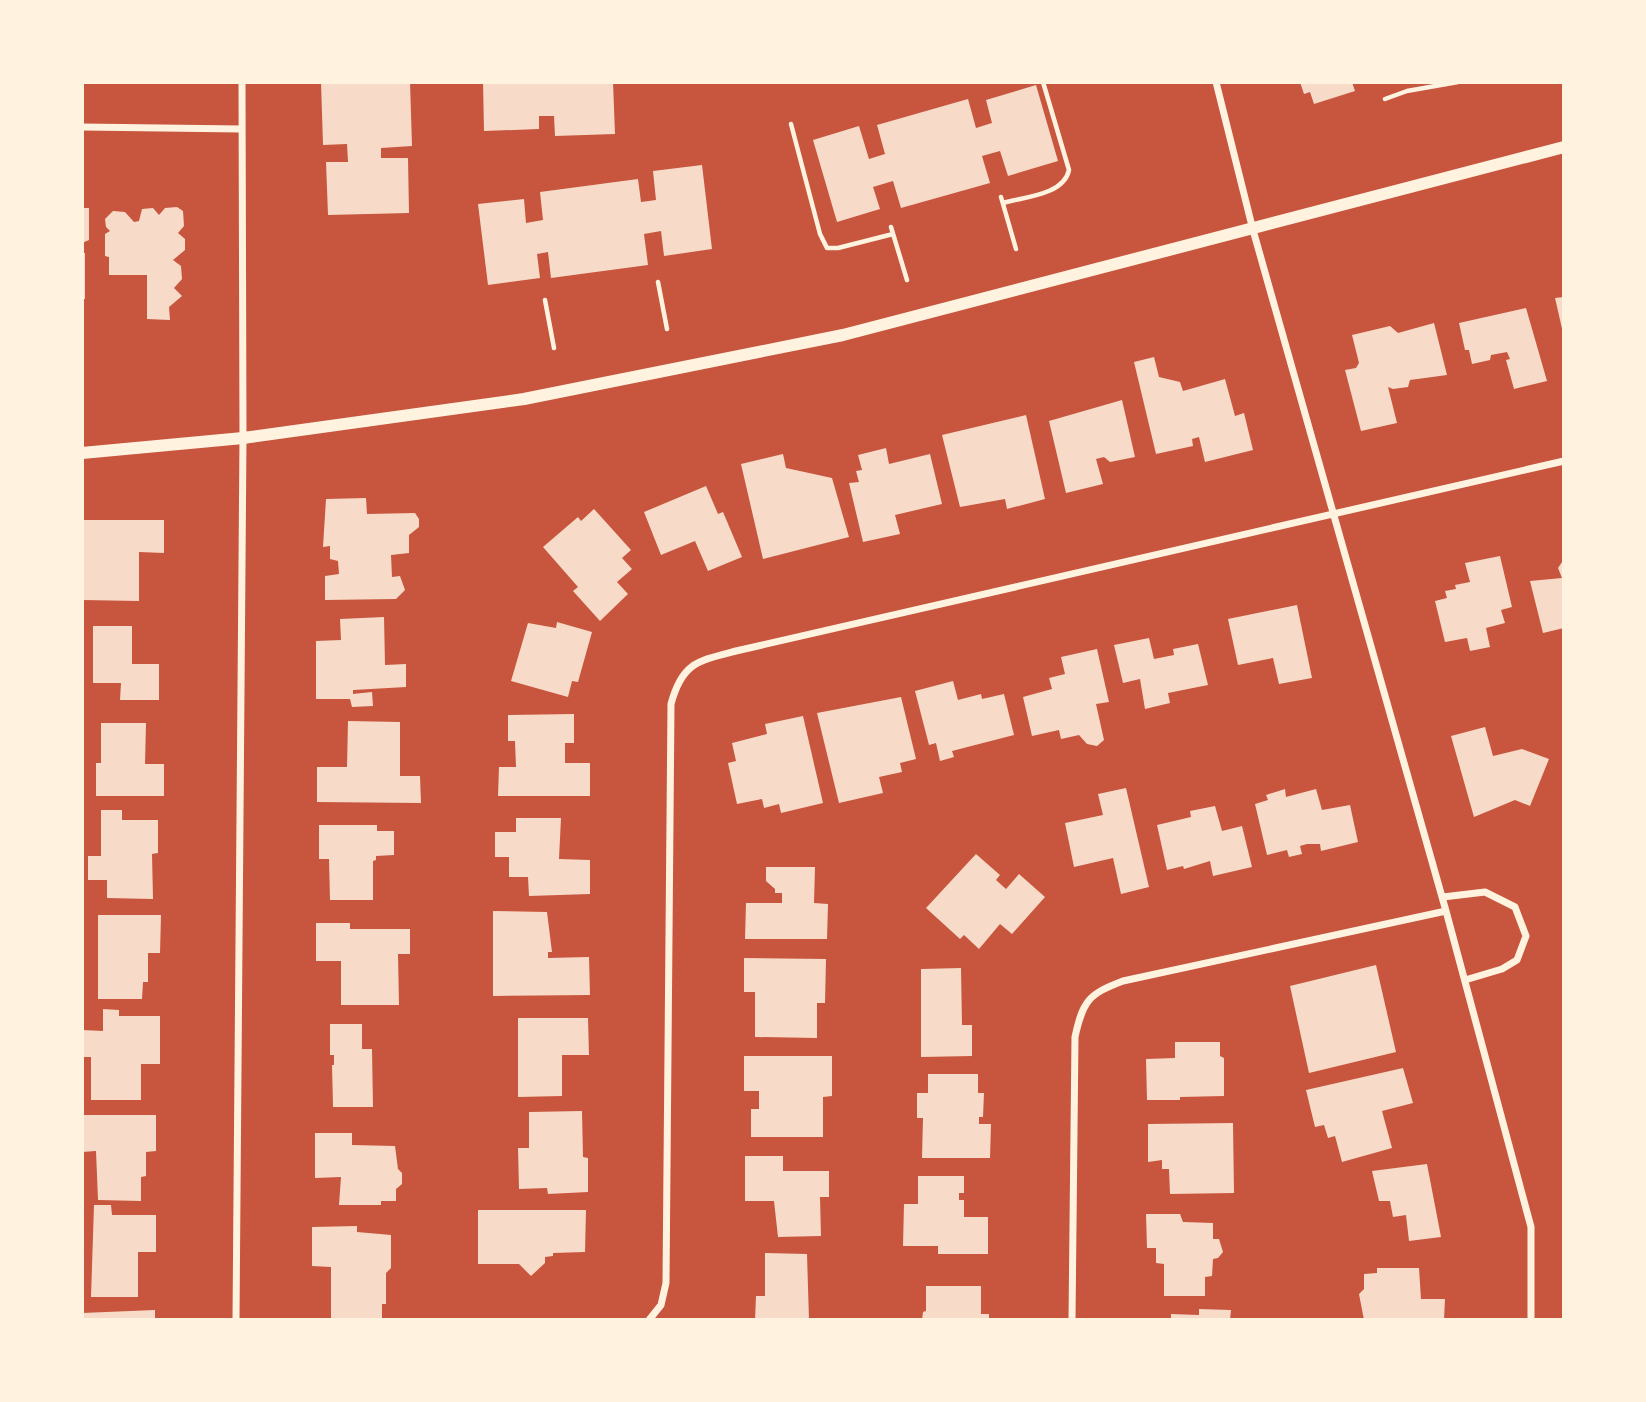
<svg xmlns="http://www.w3.org/2000/svg" width="1646" height="1402" font-family="'Public Sans',sans-serif">
<rect width="100%" height="100%" fill="#c8553d"/>
<path fill="#f7dbc8" d="M321 82H410L412 146 381 148V158H408L409 213 328 215 326 162H348L347 144 323 145Z
M483 82H613L615 134 555 136 554 116H539V129L484 131Z
M1300 82H1352L1355 91 1314 104 1310 92 1304 94Z
M1036 85 1058 161 1008 176 1000 151 982 156 990 183 901 208 893 181 873 187 880 209 837 222 813 140 859 126 869 159 885 154 877 125 968 99 976 128 992 123 986 100Z
M702 165 712 249 664 256 661 231 644 234 648 265 551 278 548 252 537 254 540 278 488 285 478 204 524 199 526 223 543 220 540 192 638 179 641 202 656 200 653 171Z
M177 207 183 211 184 226 178 233 185 239V250L173 260 181 266 182 279 174 288 182 296 169 307 170 320 147 319V275H109V257L105 256V234L110 231 106 227 105 219 113 211 125 212 134 222 139 221 142 209 153 208 159 215 165 208Z
M82 208H89V240L82 243Z
M82 253H85V299H82Z
M1564 297V333H1563L1555 298Z
M1526 308 1547 381 1514 389 1506 360 1510 359 1507 352 1491 355 1490 360 1472 364 1469 350H1465L1459 323Z
M1434 323 1447 375 1410 380 1408 387 1393 389 1388 387 1397 423 1361 431 1345 370 1356 368 1359 363 1352 335 1390 326 1398 333Z
M1154 357 1159 377 1180 382 1183 391 1225 379 1235 416 1244 413 1253 450 1205 462 1199 437 1192 439 1193 446 1156 454 1134 362Z
M1122 400 1135 457 1110 462 1104 457 1096 459 1103 484 1066 493 1049 421Z
M1026 415 1045 499 1007 509 1005 499 960 507 942 435Z
M886 448 889 464 930 454 942 504 895 515 900 534 863 542 849 483 859 482 856 471 862 470 858 455Z
M783 454 786 468 832 478 849 537 763 559 741 464Z
M706 486 718 514 723 512 742 557 708 571 695 541 661 555 644 512Z
M366 498 367 514 415 513 419 519V527L409 535V553L391 555 392 577 400 576 405 590 396 599 325 600V576L339 574 338 561 330 559V546L323 547 326 499Z
M594 509 631 550 622 558 632 569 617 582 628 594 600 621 573 591 578 587 543 547 578 517 581 521Z
M82 520H164V553L139 552V601L82 600Z
M1500 556 1512 607 1501 610 1505 623 1486 628 1490 647 1470 651 1467 638 1445 642 1435 601 1447 598 1445 591 1456 589 1455 585 1470 582 1465 563Z
M1564 559V628L1543 633 1530 581 1562 578 1558 568Z
M1297 605 1312 678 1279 684 1273 658 1238 665 1228 619Z
M384 617 385 665 406 664V687L353 690V694L372 692 373 706 352 707 350 699H316V641L341 640 340 619Z
M557 622 592 632 578 682 572 681 568 697 511 681 528 623 556 628Z
M93 626H132V664H159V700H120L121 683H93Z
M1149 638 1154 659 1174 655 1173 649 1198 644 1208 685 1168 693 1170 703 1145 709 1140 679 1123 683 1114 645Z
M1097 649 1109 702 1096 704 1104 740 1097 746 1087 744 1079 735 1061 739 1059 730 1032 736 1023 697 1052 689 1049 678 1065 674 1061 657Z
M953 681 958 700 981 694 982 699 1004 694 1014 735 952 751 954 757 940 761 936 743 929 745 915 691Z
M901 697 916 759 900 763 902 772 879 777 883 793 839 803 817 713Z
M574 714V743H565V763H590V796H498L499 767H516L515 741H508V715Z
M803 716 823 803 781 813 779 804 764 808 762 799 737 804 728 763 736 761 732 743 767 734 765 724Z
M348 721 400 722V776H420L421 803 317 802V767H347Z
M101 723H146L145 764H164V796H96V763H101Z
M1485 727 1493 756 1522 749 1549 759 1530 806 1515 800 1474 817 1451 736Z
M1126 788 1149 887 1121 894 1113 858 1074 867 1065 823 1103 815 1098 794Z
M1285 789 1286 797 1316 789 1322 810 1350 805 1358 842 1321 851 1320 844H1307L1300 846 1302 854 1289 857 1287 850 1267 855 1255 804 1268 800 1266 795Z
M1215 806 1222 831 1242 826 1252 867 1213 876 1210 861 1184 869 1183 866 1167 870 1157 825 1191 817 1190 811Z
M101 810H122V820H158V853L152 854 153 899 107 898V880H88V856H101Z
M516 818H561L559 859 590 860V894L529 896 528 877H509V857H495V832H516Z
M319 825H377V831H394V855L376 856V860L373 861V900H330L329 859H319Z
M976 854 1000 875 996 880 1006 889 1019 874 1045 897 1012 934 1000 924 979 949 964 935 960 939 926 908Z
M766 867H815L814 903 828 904 827 939H745L746 903H782V893H775V889L766 881Z
M493 911 547 912 552 952H548V958L589 957 590 995 493 996Z
M98 915H161L160 953H148V982H143L142 999H98Z
M316 923H350V929H410V954H398L399 1005H341V961H316Z
M744 958 826 959 825 1003H817V1038L755 1037V992H744Z
M1376 965 1396 1052 1309 1073 1290 986Z
M961 968 962 1025H972V1056L921 1057V969Z
M103 1009 119 1010V1016H160V1064H141V1100H91V1057H82V1030L103 1031Z
M518 1018H588L589 1055H562V1096L518 1097Z
M330 1024H362V1049H372L373 1107H333L332 1065H334V1055H330Z
M1175 1042H1220V1056L1224 1058V1096L1180 1097V1100H1147L1146 1059 1175 1058Z
M744 1056H832V1096L823 1097V1137H751V1109H759V1091H744Z
M1403 1068 1413 1103 1382 1111 1392 1148 1342 1162 1335 1136 1328 1138 1324 1125 1315 1127 1306 1090Z
M928 1074H978V1093H984L983 1117H979V1124H991L990 1158H922L923 1118H917V1093H928Z
M582 1111 583 1157 588 1158V1192L548 1194 547 1188 519 1189 518 1148H529V1112Z
M82 1115H156V1151L146 1152V1176L141 1177V1201L98 1200 96 1151 82 1152Z
M1233 1123 1234 1193 1170 1194 1169 1169H1162V1160L1148 1162V1124Z
M315 1133H352V1145L395 1146 398 1169 402 1173V1184L396 1189V1201H381V1205H339L341 1177 315 1178Z
M745 1156H783V1171H829V1197H820L821 1236 778 1237 774 1201H745Z
M1427 1164 1441 1237 1409 1241 1406 1215 1393 1217 1390 1201H1379L1372 1171Z
M918 1176H964V1193H959V1200H964V1217H988V1254H938V1246H903L904 1204H918Z
M94 1205H111L112 1215H156V1252H138V1297H91Z
M478 1210H586L585 1252 553 1253V1256L545 1257V1263L531 1276 519 1264H478Z
M1146 1214H1180L1183 1222 1213 1223V1239H1219L1223 1252 1218 1258 1213 1259 1212 1276 1205 1277V1296H1164V1264L1156 1263V1248H1147Z
M357 1226V1232L391 1235V1268L386 1273V1304H382V1320H331V1267L312 1266V1227Z
M765 1253 807 1254 809 1320H755L756 1296H765Z
M1377 1268H1419L1421 1299H1445L1444 1320H1364L1359 1294 1364 1289V1274L1377 1273Z
M926 1286H981V1314H989V1320H922L923 1312 926 1311Z
M1199 1309 1231 1310 1230 1320H1171V1314L1199 1315Z
M155 1310V1320H82V1313Z"/>
<g fill="none" stroke-linecap="round" stroke-linejoin="round">
<path stroke="#fff3e0" stroke-width="4.5" d="M1385 99 1407 91 1458 82
M791 124 820 234 827 248H838L893 234
M1001 197 1016 249
M1003 203C1024 197 1064 195 1069 170L1043 82
M891 227 907 280
M658 282 667 329
M545 300 554 348"/>
<path stroke="#fff3e0" stroke-width="7" d="M1216 82 1253 230 1446 911 1531 1227V1320
M82 127 241 129
M1443 897 1485 892 1515 907 1526 936 1517 960 1502 969 1465 980
M236 1320 243 438 242 82
M649 1320 661 1305 666 1283 671 704C682 663 697 661 736 651L1564 461
M1072 1320 1075 1037C1083 1000 1089 994 1123 981L1446 911"/>
<path stroke="#fff3e0" stroke-width="12" d="M82 453 243 438 524 399 843 335 1564 147"/>
</g>
<rect width="1646" height="1402" fill="none" stroke="#fff3e0" stroke-width="168"/>
</svg>
